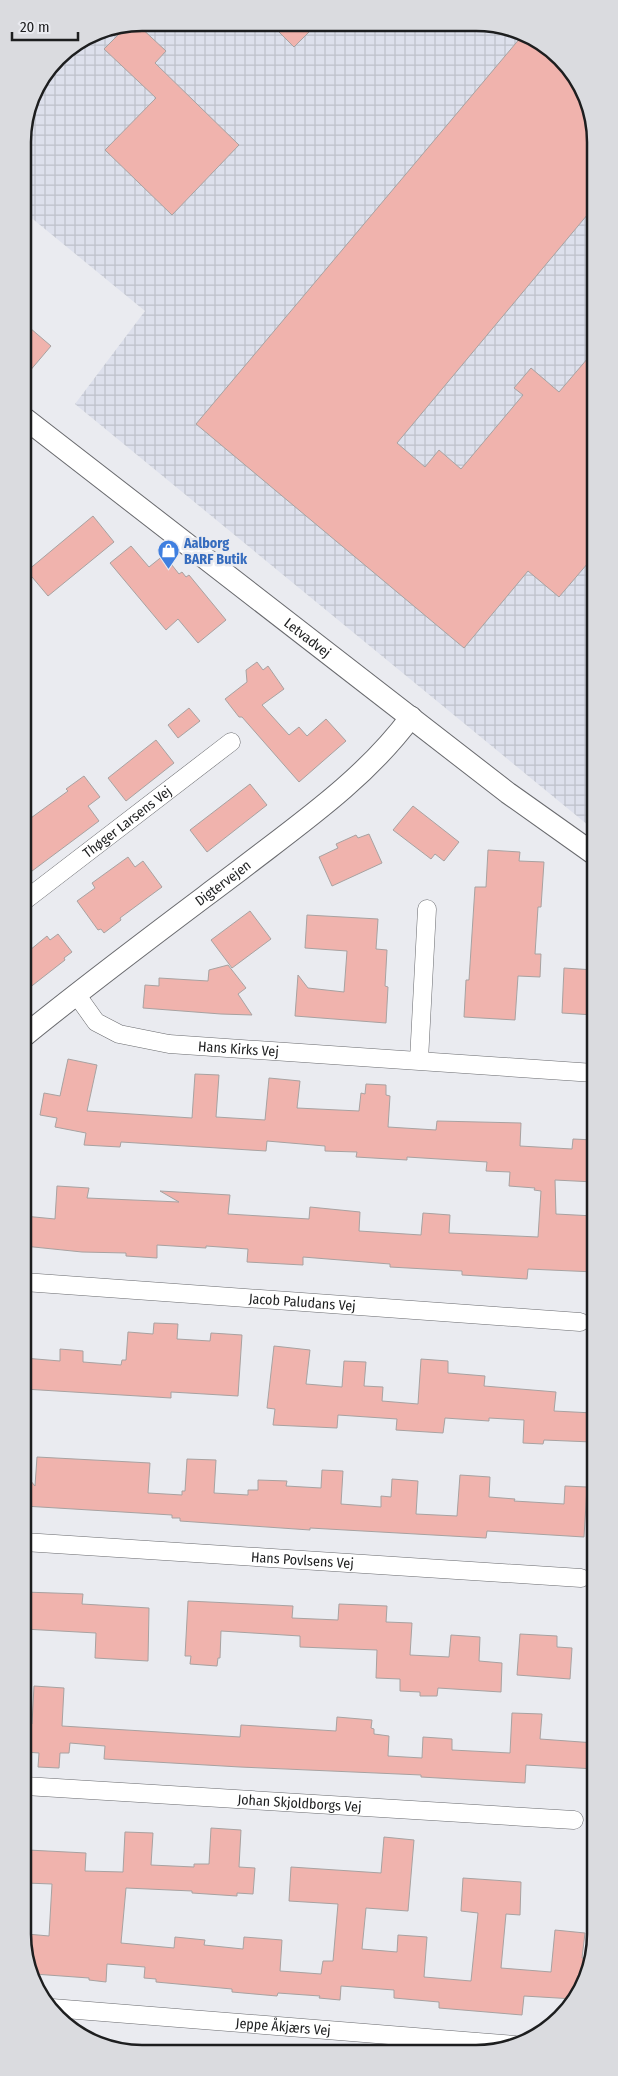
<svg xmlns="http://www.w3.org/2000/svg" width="618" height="2076" font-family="'Fira Sans Condensed',sans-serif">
<defs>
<pattern id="industrial-grid" width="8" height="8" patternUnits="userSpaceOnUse" patternTransform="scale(1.25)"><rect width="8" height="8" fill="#dde0ec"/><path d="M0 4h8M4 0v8" fill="none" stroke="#bdc0ca"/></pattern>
</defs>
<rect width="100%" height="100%" fill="#eaebf0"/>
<path fill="url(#industrial-grid)" d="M142 23 499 25 561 58 593 119 594 830 75 404 145 311 23 211V135L32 96 58 57 97 32Z"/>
<path fill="#f0b3ad" stroke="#a8a2a1" d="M270 23 317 24 294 47Z
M137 24 166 51 155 63 239 145 172 215 105 150 156 98 104 49 127 26Z
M521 37 561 58 593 119V208L397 443 425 467 439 450 461 469 523 395 514 388 531 368 559 392 594 351V556L559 597 528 571 464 648 196 424Z
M23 322 51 346 23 379Z
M93 516 114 542 48 596 27 571Z
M131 546 149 567 164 555 179 574 182 572 186 577 189 575 226 620 198 643 178 619 166 630 110 563Z
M257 662 263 670 268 666 284 689 262 705 289 735 299 727 307 736 326 719 346 741 299 782 242 717H239L225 699 247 682 246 670Z
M189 708 200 721 178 738 168 725Z
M156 740 174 763 126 801 108 778Z
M84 776 100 797 88 806 99 821 24 877V823L68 791 66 789Z
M250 784 267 805 207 852 190 830Z
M413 806 459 842 444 861 435 854 431 859 393 830Z
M369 834 382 863 332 886 319 857 338 848 336 844 356 835 358 838Z
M488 850 520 852 519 861 544 862 541 907H538L535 954H541L540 977 518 976 515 1020 464 1017 466 980H469L475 887H486Z
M128 857 135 867 143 861 162 887 120 918 121 920 104 933 101 929 98 930 77 901 95 888 92 883Z
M250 911 271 939 232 968 211 940Z
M307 915 378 919 376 949 387 950 385 986 388 987 386 1023 295 1016 298 975 308 988 344 992 347 951 305 948Z
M58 934 72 952 64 958 65 960 24 992V955L47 936 50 940Z
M228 965 246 988 238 994 252 1015 221 1014 143 1008 145 985 159 986V978L208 981 209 970Z
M564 968 594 970V1015L562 1013Z
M68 1059 97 1065 87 1111 192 1118 195 1074 219 1075 216 1117 265 1120 269 1078 300 1081 297 1108 359 1111 361 1093 365 1094 366 1084 386 1085V1095L390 1096 388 1127 436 1130 437 1121 521 1123 520 1146 572 1149 573 1139 594 1140V1182L555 1180 556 1214 594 1216 595 1272 528 1269 527 1279 462 1275V1271L390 1267V1264L303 1257V1265L247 1262 248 1249 206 1246V1248L157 1245V1258L126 1256V1253L82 1252 24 1246V1216L55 1219 57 1186 89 1188 87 1198 179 1202 160 1191 230 1195 228 1214 309 1219 310 1207 360 1212 359 1231 421 1235 423 1213 450 1215 449 1233 538 1237 541 1191 534 1190 535 1188 509 1186 510 1172 486 1171 487 1162 407 1157V1160L356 1157 357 1152 325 1151V1146L267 1141 266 1151 121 1142 120 1147 84 1145 86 1133 55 1127 57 1118 40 1115 44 1093 60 1096Z
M154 1323 178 1324 177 1339 210 1341 211 1333 242 1335 238 1396 171 1392V1398L24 1389V1358L60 1361V1349L83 1351V1362L121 1365 122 1360H126L128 1332 153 1334Z
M274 1346 310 1350 306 1384 342 1387 344 1361 366 1362 364 1386 383 1387 382 1401 418 1404 421 1359 448 1361V1373L485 1376 484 1386 556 1392 554 1411 593 1413 592 1442 544 1440 543 1444 523 1443 524 1420 489 1418V1421L445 1418 443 1433 396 1430 397 1419 338 1415 337 1428 273 1425 275 1409 267 1408Z
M37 1457 150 1463 148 1493 182 1495V1491H185L187 1459 216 1460 214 1493 248 1495V1490H258V1480L287 1481 286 1486 321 1488 322 1470 343 1471 341 1504 381 1507V1496L391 1497 392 1479 418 1481 416 1514 457 1516 460 1475 490 1477 489 1497 515 1499 514 1501 564 1504 565 1486 587 1487 584 1537 487 1531 486 1538 310 1528V1530L180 1521V1518H172V1515L24 1506V1473L35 1486Z
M24 1592 83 1594 82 1604 149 1608 148 1661 95 1658 96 1633 24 1629Z
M188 1601 293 1606 292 1618 338 1620 339 1604 387 1606 386 1622 412 1623 410 1655 449 1657 451 1635 480 1637 479 1661 502 1663 501 1692 438 1688 437 1696H420V1692L400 1691V1679L376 1678 377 1650 300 1647V1636L221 1631 220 1658H218L217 1666 190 1664 191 1656H185Z
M520 1634 557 1636V1647L572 1648 570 1679 517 1675Z
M34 1686 64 1688 62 1726 240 1737 241 1725 336 1731 337 1717 372 1720 371 1728 374 1729V1734L389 1736 388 1756 422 1758 423 1737 452 1739V1750L510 1753 512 1713 542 1714 540 1739 595 1743V1769L526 1765 525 1783 421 1777V1775L240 1767 104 1759 105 1746 70 1743 69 1753H60L59 1768 38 1767 39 1753 25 1752 24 1728 25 1723 32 1724Z
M211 1828 241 1830 239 1867 255 1868 253 1894 237 1893V1896L192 1893V1891L126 1888 121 1943 174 1948 175 1937 205 1940 204 1945 243 1949 244 1937 282 1940 280 1971 321 1974 323 1961H333L338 1904 289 1901 291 1867 381 1873 384 1837 414 1840 408 1911 366 1908 362 1949 397 1952 398 1935 427 1937 424 1977 471 1981 478 1913 461 1911 463 1878 521 1882 520 1915 506 1914 501 1968 551 1972 555 1930 585 1933 582 1958 591 1959 586 1980 574 1999 524 1996 522 2015 439 2008V2002L394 1998V1990L341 1986 340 2000 319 1998 320 1996 278 1993 277 1996 232 1992V1989L156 1982V1979L144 1978 145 1967 107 1964 106 1982 89 1980V1978L34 1974 25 1957V1941L27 1934 49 1936 52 1884 26 1883 28 1850 86 1853 85 1871 123 1872 125 1832 153 1833 151 1865 194 1867V1864H209Z"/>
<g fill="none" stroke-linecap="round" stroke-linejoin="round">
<defs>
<g id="minor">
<path id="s1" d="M24 901 231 742"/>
<path id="s2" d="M76 994 96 1022 119 1034 169 1044 594 1073"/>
<path d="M419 1060 427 909"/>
<path id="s3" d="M24 1282 580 1322"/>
<path id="s4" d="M24 1542 581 1578"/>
<path id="s5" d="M25 1786 574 1820"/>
<path id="s6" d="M52 2008 515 2045"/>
</g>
<g id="tertiary">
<path id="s7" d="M23 417 508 793 594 854"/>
<path id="s8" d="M24 1036C94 979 167 925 240 870 301 823 365 779 411 717"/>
</g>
</defs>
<use href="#minor" stroke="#696a6e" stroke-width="19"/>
<use href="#tertiary" stroke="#696a6e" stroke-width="23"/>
<use href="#minor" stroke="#fff" stroke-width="18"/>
<use href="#tertiary" stroke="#fff" stroke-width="21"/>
</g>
<defs>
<symbol id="shop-pin" viewBox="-11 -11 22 30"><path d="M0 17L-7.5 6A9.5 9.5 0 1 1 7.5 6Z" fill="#3f7fe0" stroke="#eaebf0"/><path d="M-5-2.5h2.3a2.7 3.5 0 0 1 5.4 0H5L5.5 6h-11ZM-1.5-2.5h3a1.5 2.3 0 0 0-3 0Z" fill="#fff"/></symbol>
</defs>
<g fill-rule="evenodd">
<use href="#shop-pin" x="156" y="538" width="25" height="34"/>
</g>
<g text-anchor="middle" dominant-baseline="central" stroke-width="5" stroke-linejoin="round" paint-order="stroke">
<g font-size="14" font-weight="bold" fill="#366cbe" stroke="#eaebf0" text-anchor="start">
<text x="184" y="543">Aalborg<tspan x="184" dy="16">BARF Butik</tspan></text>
</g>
<g font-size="14" fill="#1d1e1f" stroke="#eaebf0">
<text stroke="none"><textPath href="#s7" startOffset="360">Letvadvej</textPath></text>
<text stroke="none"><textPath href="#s1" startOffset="130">Thøger Larsens Vej</textPath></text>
<text stroke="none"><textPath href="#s8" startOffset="251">Digtervejen</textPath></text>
<text stroke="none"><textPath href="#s2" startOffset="181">Hans Kirks Vej</textPath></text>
<text stroke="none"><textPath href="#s3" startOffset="279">Jacob Paludans Vej</textPath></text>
<text stroke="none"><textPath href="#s4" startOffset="279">Hans Povlsens Vej</textPath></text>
<text stroke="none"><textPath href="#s5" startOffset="275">Johan Skjoldborgs Vej</textPath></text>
<text stroke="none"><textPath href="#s6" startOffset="232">Jeppe Åkjærs Vej</textPath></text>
</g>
</g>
<path d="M0 0H618V2076H0ZM142 31H476A111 111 0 0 1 587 142V1934A111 111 0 0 1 476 2045H142A111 111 0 0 1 31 1934V142A111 111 0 0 1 142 31Z" fill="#dadbdf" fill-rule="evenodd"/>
<path fill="none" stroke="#1d1e1f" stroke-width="2.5" d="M142 31H476A111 111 0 0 1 587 142V1934A111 111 0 0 1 476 2045H142A111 111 0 0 1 31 1934V142A111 111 0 0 1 142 31Z"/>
<path d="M12 32v8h66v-8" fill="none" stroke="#1d1e1f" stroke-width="2.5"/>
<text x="20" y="32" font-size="15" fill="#1d1e1f" stroke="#eaebf0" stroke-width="4" paint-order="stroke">20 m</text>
</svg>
